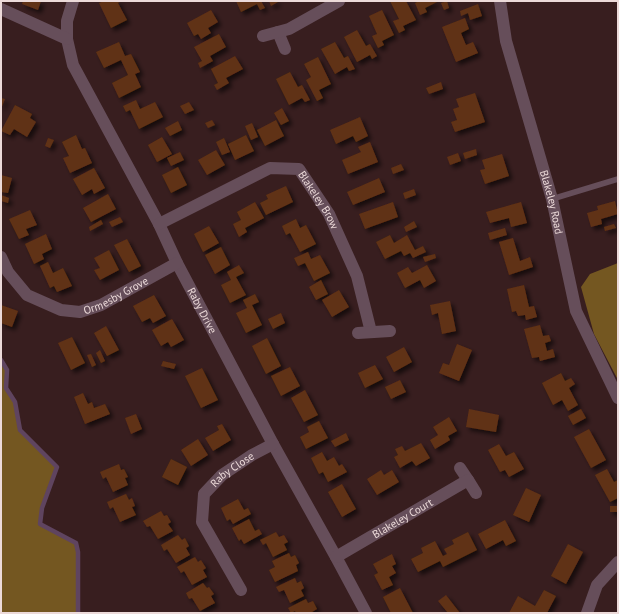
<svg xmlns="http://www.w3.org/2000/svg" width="619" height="614" font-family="'PT Sans',sans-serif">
<defs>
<filter id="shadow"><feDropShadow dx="3.5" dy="3.5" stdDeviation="2" flood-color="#0009"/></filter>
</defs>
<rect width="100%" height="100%" fill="#381e1f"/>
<path fill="#745721" d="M618 263V380L594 334 581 287 590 274Z
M1 360 7 370 6 388 15 402 20 430 57 467 42 508 40 524 76 543 78 552V613H1Z"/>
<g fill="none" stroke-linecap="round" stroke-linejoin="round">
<path stroke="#5f445f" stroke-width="4.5" d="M1 360 7 370 6 388 15 402 20 430 57 467 42 508 40 524 76 543 78 552V613"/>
</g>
<path fill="#613114" filter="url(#shadow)" d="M23 1H41L38 10 22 4Z
M104 1H121L118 3 127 20 111 28 99 3Z
M236 1H261L265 8 260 10 257 4 241 12Z
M269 1H277L278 2 271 6Z
M390 1H406L416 20 403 26 405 30 399 33 393 21 399 19Z
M419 1H437V2L425 8 427 12 420 15 415 3Z
M447 1 449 8 444 10 441 3Z
M478 4 482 16 470 20 468 13 461 16 460 11Z
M211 10 218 22 208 28 211 33 201 39 198 34 194 36 187 23Z
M382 10 394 35 382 41 384 45 378 48 372 36 377 34 369 16Z
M465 18 469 29 461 33 466 45 473 42 478 53 456 62 442 27Z
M357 30 366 46 370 44 377 56 372 59 370 55 357 62 344 37Z
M219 34 226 47 210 56 213 61 200 68 198 63 202 61 194 47Z
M119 42 125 56 131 54 140 72 135 74 141 87 119 98 112 83 128 75 121 60 104 68 96 52Z
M335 42 344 58 348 56 355 69 349 71 347 67 335 74 321 49Z
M235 56 243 69 226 78 229 83 217 90 214 85 218 83 211 69Z
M318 57 331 84 319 90 323 98 317 101 306 80 311 77 304 64Z
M290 72 298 87 302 85 310 100 305 102 302 98 289 105 276 79Z
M441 82 443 89 429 94 426 88Z
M475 93 485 122 455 132 451 122 457 120 453 109 459 107 456 99Z
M1 98 5 99 1 109Z
M136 100 140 109 155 102 163 117 139 129 130 110 126 112 123 106Z
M189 102 194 110 185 114 180 106Z
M15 105 32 114 30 118 36 122 27 137 14 129 10 135 1 131Z
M282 108 289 121 281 125 274 113Z
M360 117 368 136 356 142 353 136 336 144 330 130Z
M212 120 215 125 208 128 205 123Z
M276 120 284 136 265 146 257 130Z
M178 121 182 130 170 136 165 128Z
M252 123 258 137 251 140 245 126Z
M76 135 82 149 85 148 92 163 70 173 63 158 69 156 62 142Z
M246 135 254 151 235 160 228 144Z
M162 137 172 154 157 162 148 145Z
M48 138 54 140 50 148 45 146Z
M224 138 230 152 222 155 216 142Z
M370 142 378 162 348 174 342 160 361 152 358 147Z
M476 149 477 155 465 159 463 153Z
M216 150 225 165 207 175 198 160Z
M180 152 184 160 171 166 167 158Z
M458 153 461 161 450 165 447 157Z
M502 154 509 176 485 184 480 170 485 169 482 160Z
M401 164 404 170 393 174 391 168Z
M178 167 187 185 171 193 162 175Z
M94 168 105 188 94 194 92 189 82 195 73 179Z
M1 175 12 178 8 193 1 192Z
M379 178 385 192 353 205 347 192Z
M286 186 293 202 266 215 260 203 268 199 266 195Z
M414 189 416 195 405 199 403 193Z
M108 194 116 209 91 222 83 208Z
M1 195 9 198 8 203 1 201Z
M615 201 618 214 601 219 602 224 591 227 587 213 598 210 597 206Z
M255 202 264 218 245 228 247 232 239 237 233 224 241 220 237 212Z
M393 202 398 217 365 229 359 214Z
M521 202 527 223 511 227 509 218 490 223 486 212Z
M30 210 37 225 26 229 29 235 19 239 9 219Z
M120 217 123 222 112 227 109 222Z
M296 219 300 228 306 225 316 244 300 252 290 233 286 235 282 226Z
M101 220 103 224 90 231 89 227Z
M414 221 417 227 406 232 404 227Z
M614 224 616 228 605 231 604 227Z
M209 226 219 243 203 252 194 234Z
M505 228 507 235 490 240 488 233Z
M46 234 52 249 42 254 44 259 34 264 25 244Z
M390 235 394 243 407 235 415 250 423 246 426 252 413 258 410 253 404 256 401 251 385 259 376 242Z
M513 238 520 261 530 257 533 267 509 275 499 242Z
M127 239 141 266 129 272 114 245Z
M221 247 230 265 215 274 205 255Z
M109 250 119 270 100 280 94 270 100 268 94 258Z
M308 252 311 259 320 255 330 273 314 281 305 263 298 266 294 258Z
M435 254 436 258 425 262 423 257Z
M48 262 53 273 63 268 72 286 57 292 54 286 50 288 40 266Z
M239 265 244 273 236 277 246 295 230 303 221 285 231 280 227 272Z
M427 265 436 281 424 288 420 280 405 288 397 273 408 267 412 273Z
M321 280 328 294 316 300 309 287Z
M524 285 529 307 534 306 537 317 526 320 525 315 518 316 516 311 512 312 507 289Z
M339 290 349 307 332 317 322 300Z
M255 294 259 302 252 305 262 325 246 333 236 313 247 308 243 300Z
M154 295 166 316 153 323 150 318 142 322 133 306Z
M450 301 456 331 442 334 438 313 432 315 430 305Z
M1 305 18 311 12 327 1 323Z
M281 313 285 323 273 329 268 319Z
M172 319 184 340 171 347 168 342 161 346 152 330Z
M540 325 543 336 549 335 551 341 545 343 547 351 553 349 555 357 540 361 539 357 532 358 524 329Z
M106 326 119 350 107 356 94 333Z
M72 337 85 363 71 370 58 343Z
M267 338 281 366 266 374 252 346Z
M457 344 472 350 459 381 439 373 443 363 449 365Z
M404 347 412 362 394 372 386 357Z
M100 350 105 361 101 363 96 353Z
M91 354 96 365 92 367 87 355Z
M163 361 176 364 174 369 161 366Z
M375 365 383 379 365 388 358 373Z
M290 367 300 386 281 396 271 376Z
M202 368 218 400 201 408 185 376Z
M561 373 565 381 571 378 575 384 569 388 578 405 568 411 562 400 553 405 542 383Z
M400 380 406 392 391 399 385 387Z
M305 390 318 415 304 422 291 398Z
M83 393 88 404 92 402 94 408 105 404 110 414 85 424 74 397Z
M469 409 499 415 496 432 466 427Z
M581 409 586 418 573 425 568 416Z
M136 414 142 429 131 434 125 418Z
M449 417 457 431 448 436 450 440 435 449 430 440 438 435 433 427Z
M319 421 328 438 306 449 300 437 309 432 307 427Z
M222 424 231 440 213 451 205 438 219 430 217 426Z
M589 429 606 460 591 468 574 437Z
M346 433 349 440 335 447 331 441Z
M198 439 208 455 191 466 181 450Z
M421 443 430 458 416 466 412 461 400 468 394 457 398 455 395 449 402 446 405 451Z
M499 444 506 456 514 452 524 469 509 477 505 470 500 472 488 450Z
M322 452 327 461 334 457 339 466 342 464 347 472 328 482 323 472 319 474 311 458Z
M171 459 187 467 178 485 162 477Z
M119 464 121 470 124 469 128 477 125 478 128 485 113 492 106 477 103 479 100 472Z
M607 469 614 482 618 480V498L610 502 595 475Z
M381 470 384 475 392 470 399 482 377 495 367 479Z
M342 484 356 509 342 517 328 492Z
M526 488 541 495 529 522 513 515Z
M126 494 129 500 132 498 135 506 132 507 136 515 120 522 113 507 110 509 107 502Z
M238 499 244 510 248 508 251 514 233 524 230 519 227 521 221 508Z
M610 506H618V512H610Z
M161 511 164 516 167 515 171 522 168 524 173 531 158 539 150 526 147 527 143 521Z
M249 519 255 531 259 529 262 534 244 544 241 539 239 541 232 528Z
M505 520 516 541 506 546 503 540 486 549 478 534Z
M276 532 279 537 284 535 288 542 284 544 287 550 273 557 266 543 263 545 260 540Z
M468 532 477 550 443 567 440 561 418 572 411 559 423 553 421 548 435 541 443 556 447 554 444 549 454 544 452 540Z
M178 535 182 540 185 538 189 546 186 548 190 555 176 563 167 549 164 551 161 545Z
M568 544 583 552 566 584 551 576Z
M289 553 291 557 295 555 299 563 296 565 298 571 275 582 269 570 275 567 272 561Z
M392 554 396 564 392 566 396 573 389 577 393 585 382 590 374 575 378 573 373 564Z
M195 557 198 562 201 560 206 568 203 570 207 577 192 585 184 571 181 573 177 567Z
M295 578 297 583 301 581 304 588 301 590 304 596 290 603 284 590 279 592 276 587Z
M203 583 207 588 209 587 214 594 211 596 215 603 200 611 192 598 189 599 186 593Z
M400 588 413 613H391L383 597Z
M544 590 556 596 547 613H509L518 596 535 606Z
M446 595 460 613H448L438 601Z
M306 599 308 603 313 601 317 609 312 612V613H296L295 611 291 613 288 608Z"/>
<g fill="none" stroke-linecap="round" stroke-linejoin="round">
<path stroke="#664e5a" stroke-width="6" d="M552 199 618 179"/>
<g stroke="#664e5a" stroke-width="12">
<path id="s1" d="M73 1 67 21V39L73 65 159 224 177 263 273 444 336 557 366 613"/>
<path id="s2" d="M500 1 506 41 552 199 576 311 618 398"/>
<path d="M1 9 67 39"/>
<path d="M278 32 285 49"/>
<path d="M263 36 289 29 339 1"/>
<path id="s3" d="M159 224 270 168 299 169 329 214 357 276 371 332"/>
<path id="s4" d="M1 257 8 272 27 295 61 310 80 312 101 305 177 263"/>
<path d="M358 333 390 331"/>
<path d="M460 468 468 480"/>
<path id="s5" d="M336 557 468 480 476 493"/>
<path id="s6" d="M241 590 202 522 204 494 222 475 252 455 273 444"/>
<path d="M587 613 597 585 618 562"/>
</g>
</g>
<g text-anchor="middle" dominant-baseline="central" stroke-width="3" stroke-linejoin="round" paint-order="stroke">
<g font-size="11" fill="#ecdad9" stroke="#2e1515">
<text stroke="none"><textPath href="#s3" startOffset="190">Blakeley Brow</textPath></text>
<text stroke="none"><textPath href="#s2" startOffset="208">Blakeley Road</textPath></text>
<text stroke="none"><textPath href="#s4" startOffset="142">Ormesby Grove</textPath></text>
<text stroke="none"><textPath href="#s1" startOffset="343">Raby Drive</textPath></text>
<text stroke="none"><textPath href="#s6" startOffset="144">Raby Close</textPath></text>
<text stroke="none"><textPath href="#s5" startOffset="77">Blakeley Court</textPath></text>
</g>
</g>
<rect width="619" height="614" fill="none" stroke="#ecdad9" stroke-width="4"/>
</svg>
